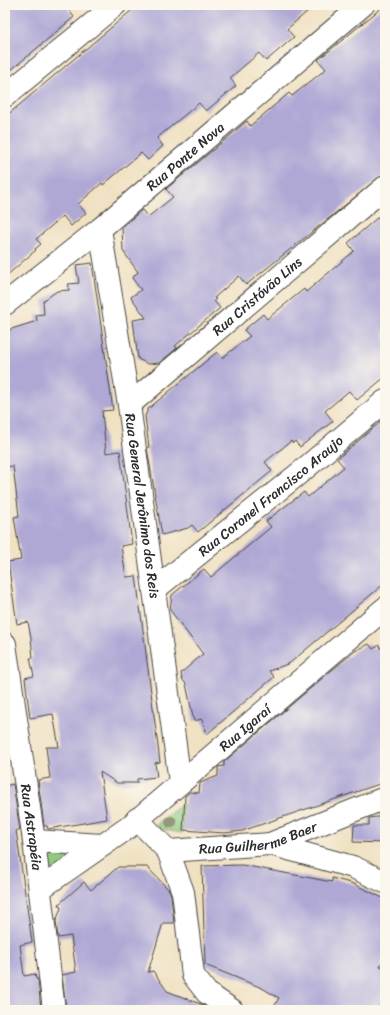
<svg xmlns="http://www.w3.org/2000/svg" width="390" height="1015" font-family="Sriracha,sans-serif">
<rect width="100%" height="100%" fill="#fbf7ec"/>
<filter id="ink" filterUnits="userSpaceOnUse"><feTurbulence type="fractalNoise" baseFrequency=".025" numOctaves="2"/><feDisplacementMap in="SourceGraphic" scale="8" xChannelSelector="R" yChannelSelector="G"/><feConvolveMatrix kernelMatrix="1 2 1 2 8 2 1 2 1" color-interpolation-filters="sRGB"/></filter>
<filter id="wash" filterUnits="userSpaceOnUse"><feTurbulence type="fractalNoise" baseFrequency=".012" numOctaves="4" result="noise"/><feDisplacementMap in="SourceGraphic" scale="16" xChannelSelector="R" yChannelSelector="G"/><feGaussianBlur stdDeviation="0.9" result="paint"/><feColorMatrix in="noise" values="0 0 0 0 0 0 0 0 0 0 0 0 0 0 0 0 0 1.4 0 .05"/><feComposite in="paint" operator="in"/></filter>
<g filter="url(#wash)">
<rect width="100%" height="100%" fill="#f0e1c2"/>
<path fill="#91ca7d" stroke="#5e7a54" d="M183 804 182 833 160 829 156 826 161 820Z
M37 844 95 846 42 886Z"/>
<g id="blocks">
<path fill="#afa8d5" d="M5 5H65L74 17 5 75Z
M138 5H315L287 29 294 37 266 61 259 53 230 78 236 86 206 111 199 103 157 138 163 146 148 160 141 153 103 185 102 183 78 204 86 213 71 226 63 216 36 239 41 244 35 249 36 250 5 277V117Z
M385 5V173L246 285 239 276 214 298 216 299 214 301 220 308 175 346 177 348 159 363 148 364 138 359 133 320 146 318 131 297 141 290 132 278 138 272 123 251 122 227 142 210 148 217 173 197 166 189 226 139 247 121 250 126 289 93 292 96 326 69 318 60Z
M385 211V377L357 400 349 391 325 411 333 421 300 447 295 441 293 443 291 441 265 462 272 471 198 532 192 525 188 528 162 535 147 448 149 447 145 416 148 409 217 352 222 358 250 336 244 330 263 314 267 319 304 289 306 292 354 251 348 243Z
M92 263 113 410 102 411 106 453 120 451 132 544 121 546 126 577 136 576 160 762 155 763 157 777 137 779V783H117L100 772 107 819 48 829 47 826H44L38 780 50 778 46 747H59L53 714 30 718 25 678 34 676 30 658H33L31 638 28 622 17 624 8 562 21 560 14 517 19 516 13 466 5 467V331L37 321 36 315 44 314 43 301 57 291 70 290 68 284 79 283 76 265Z
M385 418V583L290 663 269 671 274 677 207 734 202 719 194 721 186 684 182 679 181 673 203 654 170 610 172 595 204 569 211 577 271 527 266 521 304 492 308 497 344 467 337 459Z
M369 644 373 649 379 645 380 648 385 647V782L242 831 224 833 183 830 185 796 190 792 199 793 200 783 218 776V767L224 766V762L332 670 355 651Z
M13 784 20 830H16L32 942 20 945 24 976 35 974 36 979H38L41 1010H5V786Z
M385 816V843L353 842 354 825H369V818Z
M242 865 332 882V878L354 884 385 899V957L380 966 385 968V997L377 1010H272L279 998 262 988 205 965 202 866Z
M118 867H147L169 890 171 895 174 923H163L148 972 153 971 167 991 203 1005 210 1010H66L62 975 76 972 71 936 58 938 56 921 61 908 59 904 84 882 91 890Z"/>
</g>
</g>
<g filter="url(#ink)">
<use href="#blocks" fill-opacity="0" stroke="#494642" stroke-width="1"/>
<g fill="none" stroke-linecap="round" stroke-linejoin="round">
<defs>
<g id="street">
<path d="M5 96 115 5"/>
<path id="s1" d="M100 229 129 405 180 782"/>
<path id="s2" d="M5 304 100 229 363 5"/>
<path id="s3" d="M129 405 385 187"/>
<path id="s4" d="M154 590 302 471 385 401"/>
<path id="s5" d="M5 644 34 841 54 1010"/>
<path id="s6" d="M137 819 168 851 270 844 385 798"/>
<path d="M34 841 103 845"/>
<path d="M270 844 353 867 385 882"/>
<path d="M168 851 183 892 193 975 207 993 232 1010"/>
<path id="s7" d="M40 889 129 827 385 608"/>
</g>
</defs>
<use href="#street" stroke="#494642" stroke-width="24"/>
<path stroke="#494642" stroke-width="2.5" stroke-dasharray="1 3" stroke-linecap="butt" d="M5 845 12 844"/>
<use href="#street" stroke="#fff" stroke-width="22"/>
</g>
<circle fill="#95977d" cx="171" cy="822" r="6"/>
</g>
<g text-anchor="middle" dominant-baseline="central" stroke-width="3" stroke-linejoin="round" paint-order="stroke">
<g font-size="14" fill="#2b2b2b" stroke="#fbf7ec">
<text stroke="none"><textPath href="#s2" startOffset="233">Rua Ponte Nova</textPath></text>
<text stroke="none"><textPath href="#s3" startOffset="168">Rua Cristóvão Lins</textPath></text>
<text stroke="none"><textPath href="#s4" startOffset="150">Rua Coronel Francisco Araujo</textPath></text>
<text stroke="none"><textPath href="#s1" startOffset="280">Rua General Jerônimo dos Reis</textPath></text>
<text stroke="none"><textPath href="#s7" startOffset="261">Rua Igaraí</textPath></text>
<text stroke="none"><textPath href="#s5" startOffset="185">Rua Astrapéia</textPath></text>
<text stroke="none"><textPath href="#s6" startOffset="136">Rua Guilherme Baer</textPath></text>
</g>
</g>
<rect width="390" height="1015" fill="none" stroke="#fbf7ec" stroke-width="20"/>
</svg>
